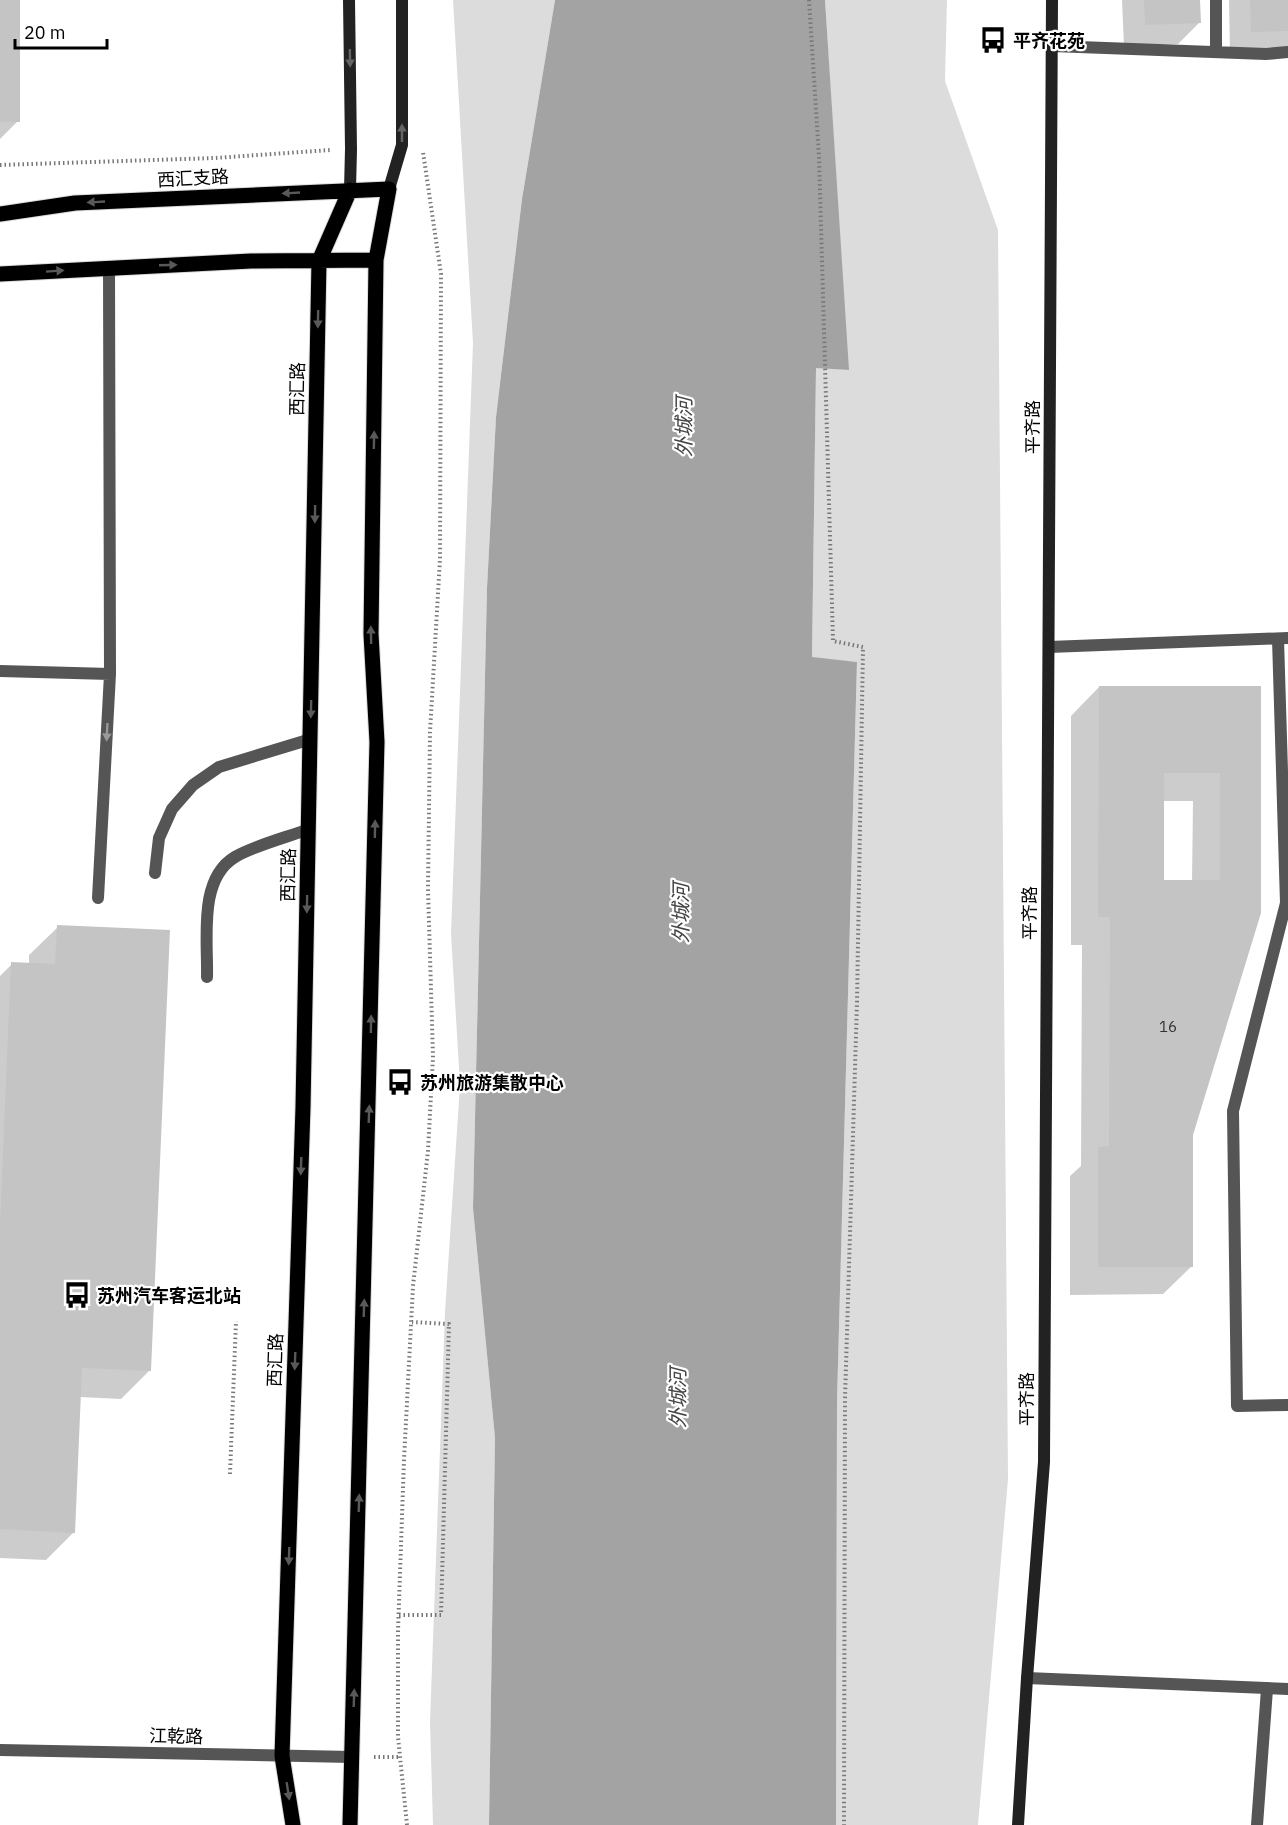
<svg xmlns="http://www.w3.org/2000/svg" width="1288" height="1825" font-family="'IBM Plex Sans','Noto Sans SC',sans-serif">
<rect width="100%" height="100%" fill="#fff"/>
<path fill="#dcdcdc" d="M453 0H555L522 199 496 417 487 588 473 1208 495 1438 489 1825H433L430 1722 445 1312 460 1085 451 934 473 343Z
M825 0H947L945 81 998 230 1008 1479 978 1825H836L837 1402 857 662 812 658 816 367 848 370Z"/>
<path fill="#a3a3a3" d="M555 0H825L849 370 816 368 812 657 857 662 837 1402 836 1825H489L495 1438 473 1208 487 588 496 417 522 199Z"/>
<path fill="#0003" fill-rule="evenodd" d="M0 0H18V121L0 139Z
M1122 0H1199L1200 22 1178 44 1124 46Z
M1229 0H1288V49L1230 53Z
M1099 687 1260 688 1192 1135V1266L1163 1294 1070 1295V1176L1081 1166 1082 945H1071V716ZM1162 801H1193L1192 881H1162Z
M58 927 150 1370 121 1399 80 1397 74 1532 46 1560 0 1558V976L12 964 29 965V955Z"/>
<path fill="#c4c4c4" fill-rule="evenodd" d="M0 0H20V122H0Z
M1144 0H1200L1201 23 1145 25Z
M1250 0H1288V31L1251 32Z
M1099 686H1261V913L1193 1135V1267H1098V1147L1109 1146 1110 917H1098ZM1164 773H1220V880H1164Z
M57 925 170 930 151 1371 82 1368 75 1533 0 1529V1223L11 962 55 964Z"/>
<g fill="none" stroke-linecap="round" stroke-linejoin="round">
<defs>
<path id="primary" d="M0 214 75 203 389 189 376 260 371 634 377 742 350 1825
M0 274 251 261 376 260
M293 1825 282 1756 303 1107 319 261 350 190"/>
</defs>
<use href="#primary" stroke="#dbdbdb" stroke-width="17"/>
<path stroke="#777" stroke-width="4" stroke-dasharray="1.5 3" stroke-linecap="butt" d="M809 0 819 157 833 641 863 647 857 1002 845 1399 844 1825
M0 165 215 158 330 150
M230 1474 236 1321
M399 1615H441L449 1324 412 1322
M374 1757H400
M407 1825 398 1737V1631L404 1460 413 1286 428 1151 433 1057 428 889 430 732 440 559 441 274 423 152"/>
<path stroke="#555" stroke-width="12" d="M1052 46 1266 54 1288 52
M1216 52V0
M0 671 110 674
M155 873 159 838 172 809 193 785 219 767 311 739
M98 898 110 674 109 267
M207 977C208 939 198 879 235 857 253 846 288 837 309 829
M1257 1825 1267 1689"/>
<path stroke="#555" stroke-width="12" d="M1278 639 1286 903 1233 1111 1237 1406 1288 1405
M1027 1678 1288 1689"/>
<path stroke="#555" stroke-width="12" d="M1049 647 1288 638
M0 1750 352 1757"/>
<path stroke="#222" stroke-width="12" d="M349 0 351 149 350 190
M389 189 402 145V0
M1018 1825 1027 1678 1044 1462 1052 0"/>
<use href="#primary" stroke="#000" stroke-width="15"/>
</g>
<defs><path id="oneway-solid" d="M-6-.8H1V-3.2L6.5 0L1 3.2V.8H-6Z" transform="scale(1.5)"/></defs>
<g fill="#646464">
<use href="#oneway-solid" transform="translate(350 58) rotate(89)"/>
<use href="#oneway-solid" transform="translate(402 133) rotate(-90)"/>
</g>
<g fill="#595959">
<use href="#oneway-solid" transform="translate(291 193) rotate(177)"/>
<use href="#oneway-solid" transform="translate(96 202) rotate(177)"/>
<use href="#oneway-solid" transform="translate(168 265) rotate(-2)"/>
<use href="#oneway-solid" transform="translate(55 271) rotate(-4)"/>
<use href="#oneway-solid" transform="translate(318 319) rotate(91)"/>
<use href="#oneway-solid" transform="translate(374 440) rotate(-89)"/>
<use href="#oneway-solid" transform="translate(315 514) rotate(91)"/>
<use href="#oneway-solid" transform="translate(371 635) rotate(-91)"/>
<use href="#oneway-solid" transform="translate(311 709) rotate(91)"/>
<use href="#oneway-solid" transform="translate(375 829) rotate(-89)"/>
<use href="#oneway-solid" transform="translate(307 904) rotate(91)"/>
<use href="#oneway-solid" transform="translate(371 1024) rotate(-89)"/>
<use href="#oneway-solid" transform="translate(369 1114) rotate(-88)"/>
<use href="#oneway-solid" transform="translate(301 1166) rotate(92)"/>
<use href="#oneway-solid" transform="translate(364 1308) rotate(-88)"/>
<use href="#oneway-solid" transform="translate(295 1361) rotate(92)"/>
<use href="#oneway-solid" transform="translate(359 1503) rotate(-88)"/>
<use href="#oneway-solid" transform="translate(289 1556) rotate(92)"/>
<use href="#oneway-solid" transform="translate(354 1698) rotate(-88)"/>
<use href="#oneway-solid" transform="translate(288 1791) rotate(81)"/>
</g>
<use fill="#999" href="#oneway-solid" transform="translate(107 732) rotate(93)"/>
<defs>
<symbol id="bus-bare" viewBox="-9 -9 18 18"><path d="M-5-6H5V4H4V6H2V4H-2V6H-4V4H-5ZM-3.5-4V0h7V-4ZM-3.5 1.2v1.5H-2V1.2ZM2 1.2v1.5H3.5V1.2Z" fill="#000" stroke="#fff" stroke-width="2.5" paint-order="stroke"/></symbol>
</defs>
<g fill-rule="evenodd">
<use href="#bus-bare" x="974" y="21" width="38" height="38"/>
<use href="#bus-bare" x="381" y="1063" width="38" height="38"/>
<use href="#bus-bare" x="58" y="1276" width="38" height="38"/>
</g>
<g text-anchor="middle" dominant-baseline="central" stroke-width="4.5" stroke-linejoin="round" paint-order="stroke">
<g font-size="15" fill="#313131">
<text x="1168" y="1026">16</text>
</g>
<g font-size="18" font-weight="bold" fill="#000" stroke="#fff" text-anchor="start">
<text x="1013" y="40">平齐花苑</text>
<text x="420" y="1082">苏州旅游集散中心</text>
<text x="97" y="1295">苏州汽车客运北站</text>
</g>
<g font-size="18" fill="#000" stroke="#fff">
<text transform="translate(193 178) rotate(-3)">西汇支路</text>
<text transform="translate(297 389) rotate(-89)">西汇路</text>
<text transform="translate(1032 427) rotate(-90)">平齐路</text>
<text transform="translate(288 875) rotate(-89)">西汇路</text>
<text transform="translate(1029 913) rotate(-90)">平齐路</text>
<text transform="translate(275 1360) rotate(-88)">西汇路</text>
<text transform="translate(1026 1399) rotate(-90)">平齐路</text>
<text transform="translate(176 1736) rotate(1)">江乾路</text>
</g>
<g font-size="20" font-style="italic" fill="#444" stroke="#fff">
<text transform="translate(683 427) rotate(-90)">外城河</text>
<text transform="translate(680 913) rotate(-90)">外城河</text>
<text transform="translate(677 1398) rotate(-90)">外城河</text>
</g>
</g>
<path d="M15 39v9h92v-9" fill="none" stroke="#000000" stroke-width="3"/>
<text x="24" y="39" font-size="18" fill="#000000" stroke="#ffffff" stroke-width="4.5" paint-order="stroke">20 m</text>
</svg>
